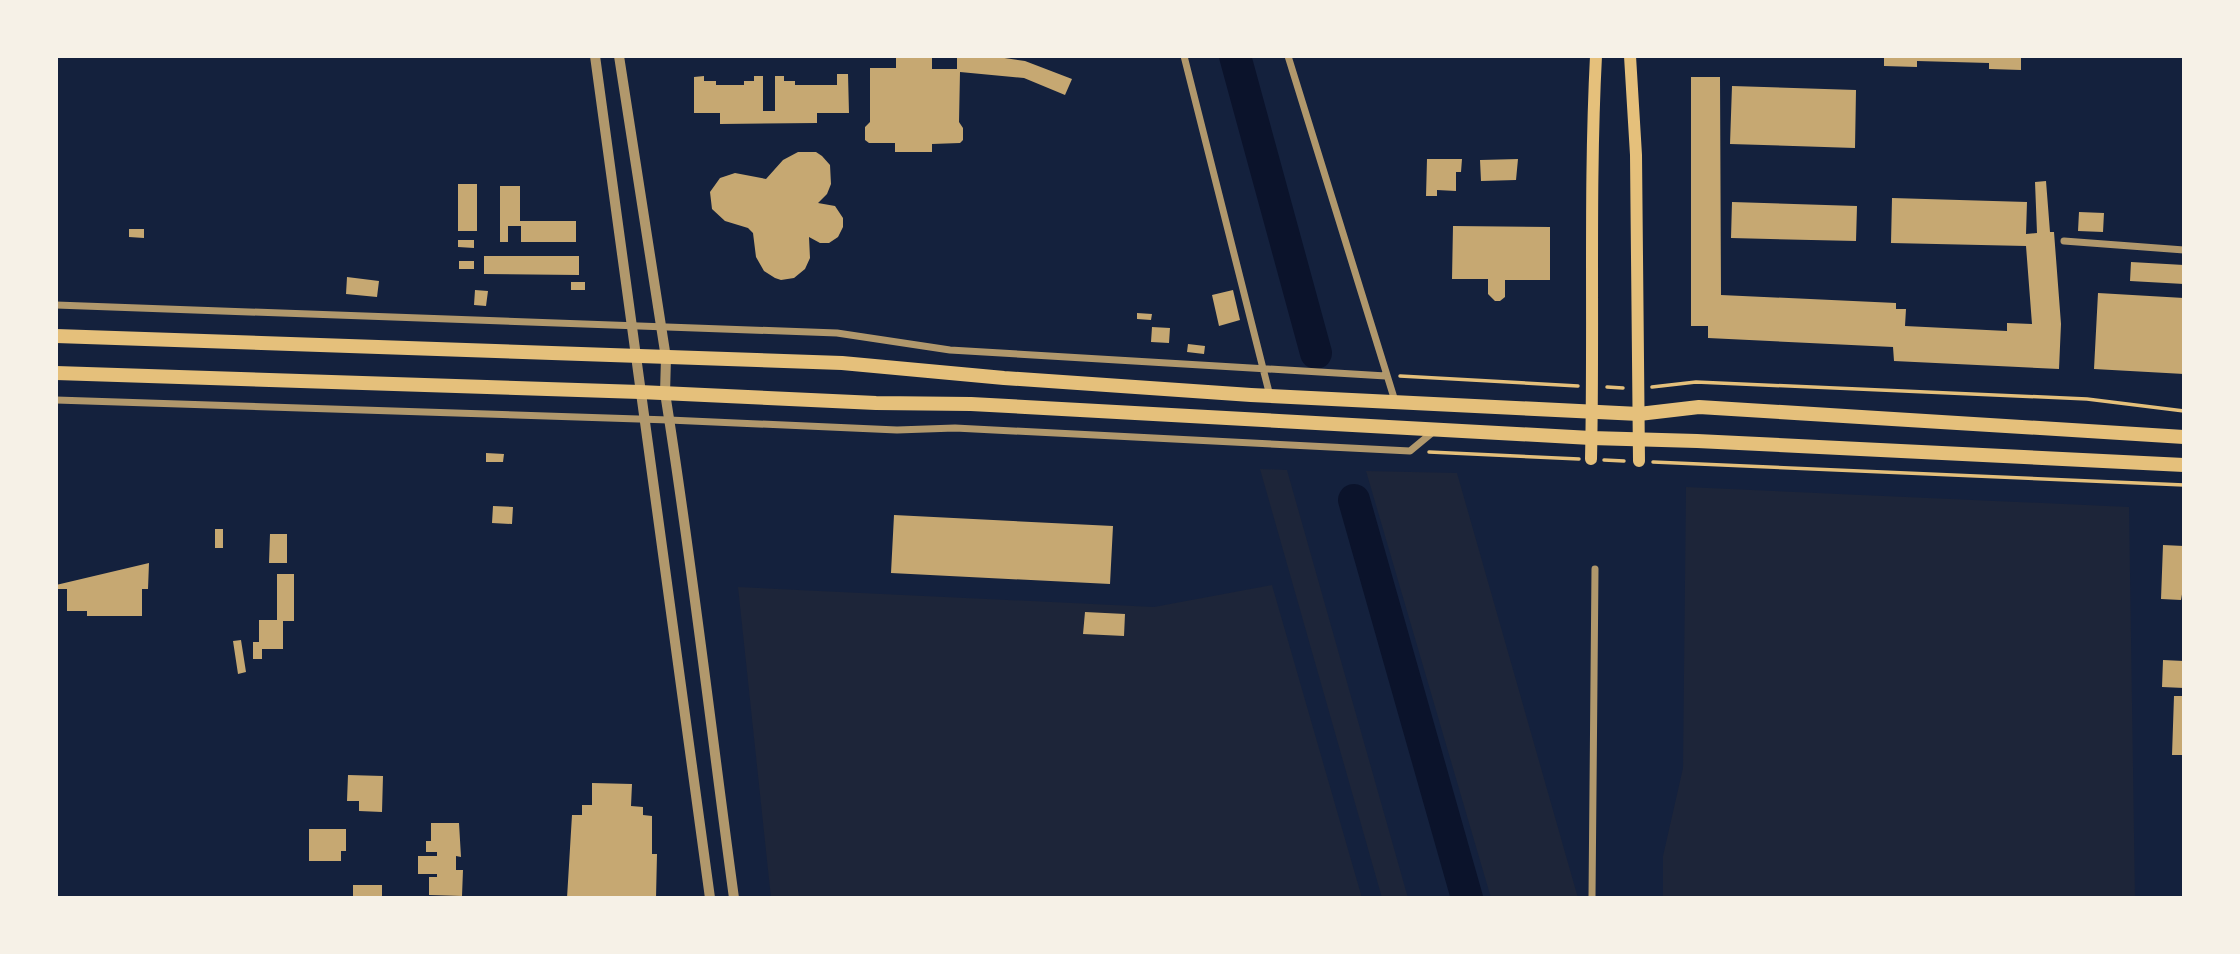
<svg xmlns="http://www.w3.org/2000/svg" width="2240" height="954" font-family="Lato,sans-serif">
<rect width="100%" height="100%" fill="#14213d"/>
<path fill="#1d2539" d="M1260 469 1287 470 1408 898H1382Z
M1366 471 1457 473 1578 898H1491Z
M1686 487 2129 507 2135 898H1663V856L1683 768Z
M1272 585 1362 898H771L738 587 1154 607Z"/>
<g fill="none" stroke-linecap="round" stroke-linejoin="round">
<path stroke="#0b132b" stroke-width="32" d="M1235 56 1316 353
M1354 500 1467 898"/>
</g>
<path fill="#c6a872" d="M896 56H932V69H957V56H991L1025 61 1072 79 1065 95 1024 78 960 72 959 122 963 128V140L960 143 932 144V152H895V143H869L865 140V127L870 122V68H896Z
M1884 56H2021V70L1989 69V63L1917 61V67L1884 66Z
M837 74H848L849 113H817V123L720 124V113H694V77L704 76V81H716V85H744V81H754V76H763V111H775V76H784V81H795V85H837Z
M1691 77H1720L1721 295 1896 303V309H1906L1905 326 2007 331V323L2032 324 2026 246 1891 243 1892 198 2027 202 2026 234 2037 233 2035 182 2046 181 2050 232H2054L2061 324 2059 369 1894 361 1893 347 1708 338V326H1691Z
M1732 86 1856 90 1855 148 1730 144Z
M798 152H816L822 156 830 165 831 184 827 194 818 203 835 206 843 218V227L838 237 829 243H820L809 237 810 258 805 269 794 278 781 280 775 278 764 271 756 257 753 233 748 228 725 221 712 209 710 192 720 178 735 173 766 179 783 160Z
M1427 159H1462L1461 172H1456V191L1437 190V196H1426Z
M1518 159 1516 180 1481 181 1480 160Z
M458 184H477V231H458Z
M500 186H520V221H576V242H521V226H508V242H500Z
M1732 202 1857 206 1856 241 1731 238Z
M2079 212 2104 213 2103 232 2078 231Z
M1453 226 1550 227V280H1505V297L1500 301H1495L1488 294V279H1452Z
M129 229H144V238L129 237Z
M458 240H474V248L458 247Z
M484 256H579V275L484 274Z
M459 261H474V269H459Z
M2131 262 2184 265V284L2130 281Z
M347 277 379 281 377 297 346 294Z
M571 282H585V290H571Z
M475 290 488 291 486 306 474 305Z
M1233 290 1240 320 1219 326 1212 295Z
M2098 293 2184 298V374L2094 369Z
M1137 313 1152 314 1151 320 1137 319Z
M1152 327 1170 328 1169 343 1151 342Z
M1188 344 1205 346 1204 354 1187 352Z
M486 453 504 454 503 462H486Z
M493 506 513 507 512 524 492 523Z
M894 515 1113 526 1110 584 891 573Z
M215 529H223V548H215Z
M270 534H287V563H269Z
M2163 545 2184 546V583L2181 600 2161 599Z
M149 563 148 589H142V616H87V611H67V589H56V585Z
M277 574H294V621H283V649H262V659H253V642H259V620H277Z
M1085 612 1125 614 1124 636 1083 634Z
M241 640 246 672 238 674 233 641Z
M2163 660 2184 661V688L2162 687Z
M2174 696H2184V755H2172Z
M348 775 383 776 382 812 359 811V801H347Z
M592 783 632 784 631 806 643 807V815L652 816V854H657L656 898H567L572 815H582V805H592Z
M431 823H459L461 857 456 856V870H463L462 896 429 895V877H437V874H418V856H437V852H426V841H431Z
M309 829H346V851H341V861H309Z
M353 885H382V898H353Z"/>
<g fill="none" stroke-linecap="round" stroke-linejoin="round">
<path stroke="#e5c07b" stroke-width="3.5" d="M1400 376 1578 386
M1607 387 1623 388
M1652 387 1696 382 2087 399 2184 411
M1429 452 1579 459
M1604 460 1624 461
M1653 462 2184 485"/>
<path stroke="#b1986c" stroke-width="7" d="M1184 56 1270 396
M1288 56 1395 401
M2064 241 2184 250
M56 305 837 333 950 350 1386 376
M56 400 669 420 897 430 955 428 1410 451 1433 432
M1592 898 1595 569"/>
<path stroke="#b1986c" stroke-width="10" d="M595 56 710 898
M619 56 666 358 665 393C692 561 711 730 734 898"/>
<path stroke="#e5c07b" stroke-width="12" d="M1630 56 1636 155 1639 461
M1591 459C1594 325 1589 190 1596 56"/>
<path stroke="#e5c07b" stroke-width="14" d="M56 336 842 363 1004 378 1251 395 1639 414 1699 407 2184 437
M56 373 640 392 876 403 971 404 1591 438 1697 441 2184 465"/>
</g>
<rect width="2240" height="954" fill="none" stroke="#f6f1e7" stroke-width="116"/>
</svg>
